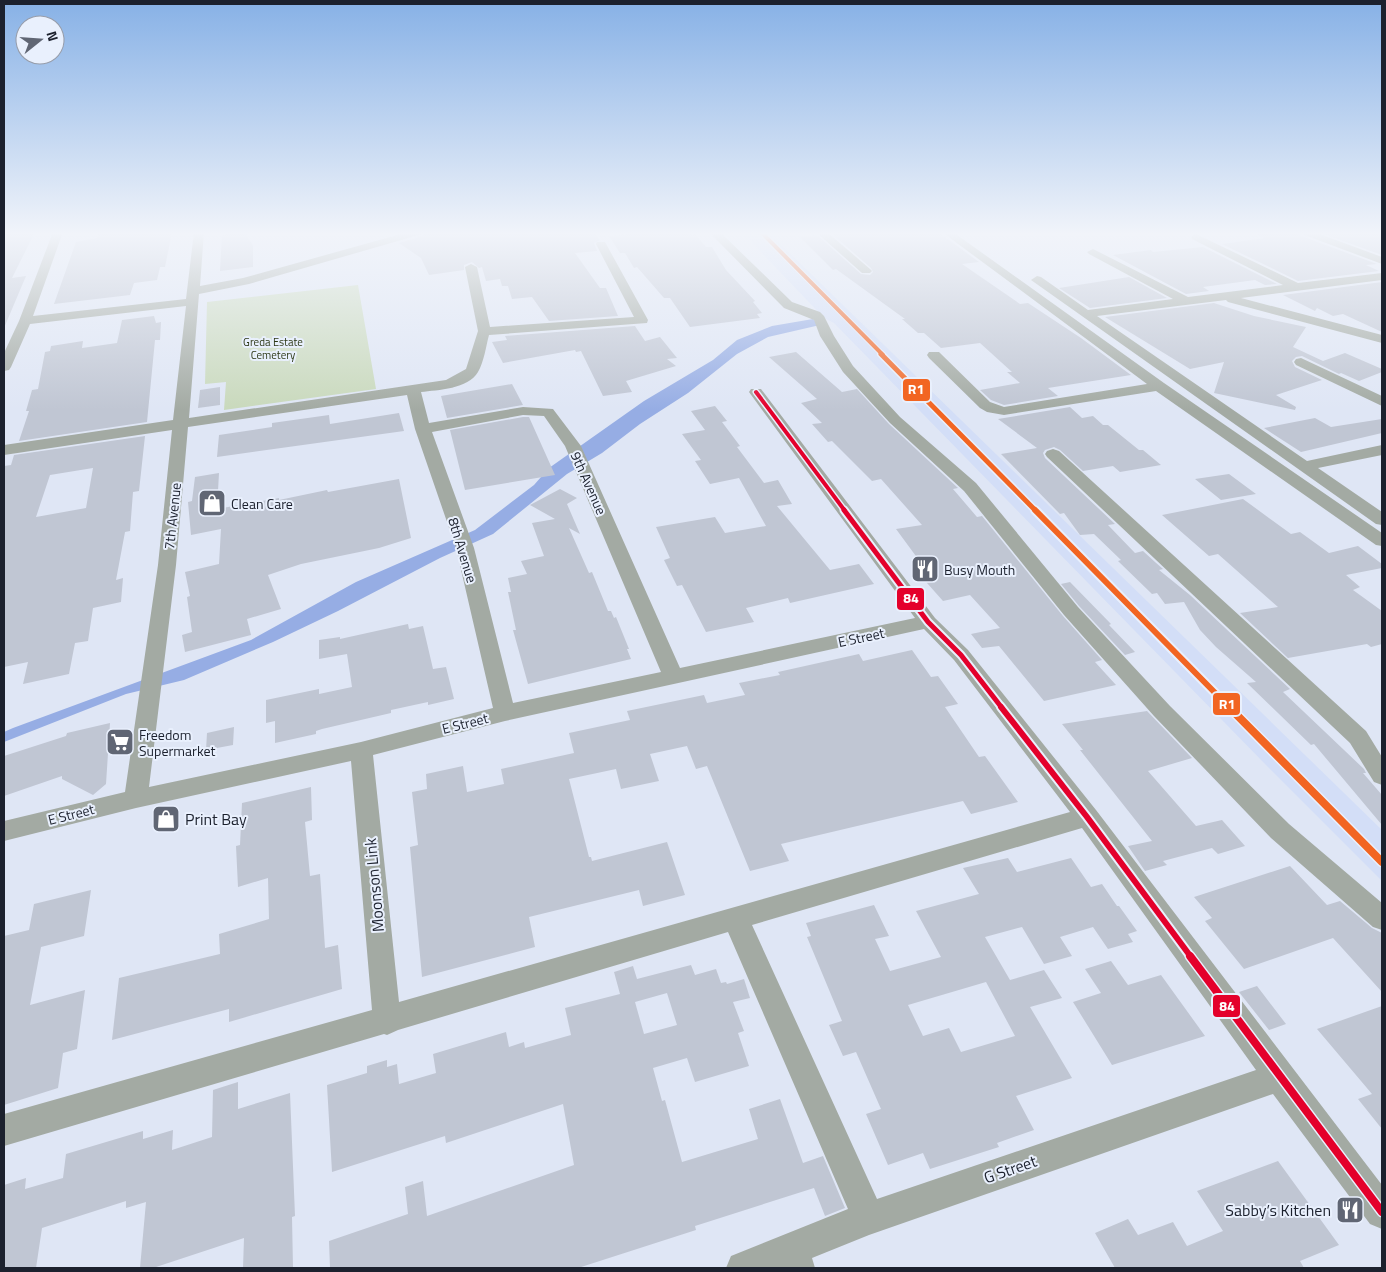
<svg xmlns="http://www.w3.org/2000/svg" width="1386" height="1272" font-family="'Titillium Web',sans-serif">
<rect width="100%" height="100%" fill="#dfe6f5"/>
<path fill="#d3def7" d="M742 232H768L1382 830V881L1266 765 834 323 824 318Z"/>
<path fill="#c9d9bc" d="M358 285 376 389 224 410 226 382 205 384 207 302Z"/>
<path fill="#96ade4" d="M813 319 820 325 768 337 737 354 688 393 640 424 602 453 567 474 493 534 440 558 338 611 273 642 184 680 126 694 4 742V732L13 728 251 640 356 582 475 530 534 485 549 468 644 401 713 360 737 340 772 326Z"/>
<path fill="#c0c6d3" fill-rule="evenodd" d="M35 232 12 278 26 276 4 328V233Z
M99 232H172L165 267H160L157 280 134 283 130 295 54 304 76 242 97 238Z
M245 232 253 246V267L220 271 222 235Z
M425 232H593L600 240 594 243 597 251 575 253 600 288H606L618 316 549 321 532 297 512 299 508 286H502L500 279 486 281 482 267 479 268 472 262 464 265V270L429 275 421 258 399 243 423 236Z
M649 232H689L692 235 695 234 706 247H712L726 270 755 301 753 302 762 313 757 314 760 318 690 327 670 298H664L637 267 634 268 625 253H620L609 236Z
M830 232H938L979 262 962 264 1020 304 1028 303 1081 338 1131 375 1048 388 1058 396 1004 405 991 400 980 390 1020 383 1007 372H1012L980 343 941 348 924 333H918L902 319H905L836 269 833 270 800 237 817 235 861 274 870 275 873 272 871 268Z
M1251 232H1299L1301 236 1377 264 1366 265 1379 271 1298 281 1222 244 1265 238Z
M1318 232H1382V255Z
M1203 247 1277 284 1265 285 1255 280 1203 287 1209 291 1186 294 1113 255 1151 250 1153 252Z
M1129 277 1167 298 1090 308 1059 288Z
M1382 282V332L1343 314 1333 316 1317 308 1315 311 1283 295Z
M1214 303 1254 316 1306 327 1293 347 1323 361 1345 353 1382 369V372L1359 381 1341 373 1339 374 1302 356 1296 357 1292 361 1295 367 1322 380 1276 395 1296 407 1295 410 1214 393 1224 362 1190 369 1105 317Z
M154 316 156 323 161 322 160 340H155L147 422 19 441 29 411H26L32 390 38 389 45 352 50 351 51 346 83 341 82 348 117 343 122 320Z
M635 326 645 341 660 337 677 358 667 359 676 366 626 381 632 392 603 396 581 351 576 352 575 350 503 363 492 342 507 340 505 336Z
M796 352 842 392 857 389 889 424 958 488 953 489 977 517 982 516 1063 616 1102 660 1095 662 1116 685 1044 701 999 646 982 648 971 634 1000 628 970 595 943 601 911 565 921 563 896 529 922 525 881 479 872 481 832 441 828 442 812 424 822 423 801 403 817 399 769 357Z
M512 384 523 405 447 418 441 396Z
M220 387V405L198 408 200 390Z
M715 406 727 421 722 422 740 446 737 447 764 483 778 480 792 504 777 506 830 570 859 564 874 584 790 603 788 598 746 608 754 622 706 632 682 585 677 586 664 560 670 558 656 527 715 517 725 533 766 526 739 478 710 484 695 461 701 460 682 434 705 430 691 411Z
M1070 407 1082 418 1093 416 1103 425H1108L1139 450H1143L1161 465 1120 472 1113 466 1083 471 1060 450 1054 447 1045 450 1043 453 1045 458 1115 524 1108 525 1135 553 1143 551 1155 562 1163 569 1159 570 1190 595 1290 689 1283 692 1364 769 1366 773H1363L1382 795V825L1314 744 1311 745 1247 683 1256 682 1216 647 1200 630 1184 602 1165 604 1157 593 1152 594 1118 561 1121 560 1094 534 1080 535 1064 513 1060 514 1001 454 1037 448 998 419Z
M399 413 404 431 217 457 219 435 272 427V423L329 415 330 424Z
M523 417H529L555 475 465 490 450 430Z
M1315 418 1331 427 1382 419V433L1301 452 1264 428Z
M145 436 139 491 133 492 130 531 125 532 116 580 123 578 121 602 93 608 88 641 75 643 69 674 23 684 28 662 4 667V466L11 465 14 455ZM93 468 86 508 36 517 50 475Z
M219 473 217 509 279 498V500L327 490 328 492 399 479 411 538 379 548 301 564 268 575 281 609 247 619 251 635 185 652 182 635 192 632 187 597 190 596 185 572 219 564 221 529 191 535 188 502 192 501 195 477Z
M1229 474 1256 494 1221 500 1195 479Z
M560 489 577 498 567 504 580 534 569 528 589 573 592 572 608 611H611L614 618 616 617 629 649H627L631 659 528 684 513 630H516L508 592H511L508 578 527 574 521 561 544 556 532 523 555 519 530 505Z
M1243 499 1291 534 1300 532 1329 553 1358 546 1382 564V568L1346 575 1360 587 1353 590 1382 611V644L1371 647 1367 644 1288 658 1240 613 1278 607 1218 554 1209 556 1162 515Z
M1070 582 1111 624 1109 625 1135 652 1125 655 1079 606 1061 584Z
M408 624 409 629 423 626 433 669 446 667 454 699 428 705V702L391 710V713L322 729 316 731V734L275 743V721L266 723V700L319 689V694L352 687 347 654 319 659V640L340 637V639Z
M912 650 931 677 938 676 958 704 945 707 979 757 985 756 1018 802 971 814 963 801 781 844 789 861 750 871 707 766 696 769 687 746 650 754 659 781 621 789 616 769 569 779 589 857H591L592 861 667 842 685 895 643 906 639 890 529 917 535 947 422 977 410 847 418 845 412 792 427 789 426 774 463 766 467 792 504 784 501 769 574 753 569 733 630 720 627 711 704 695 707 703 745 695 739 683 780 675 778 672 859 654 863 661Z
M1147 711 1192 758 1148 771 1196 826 1222 820 1245 846 1218 854 1212 848 1163 861 1167 865 1145 871 1128 846 1152 841 1080 750H1083L1062 724Z
M110 723 106 784 93 795 62 779V776L4 796V756L66 736 67 733Z
M234 727 233 745 206 750 207 733Z
M311 787 312 820 305 822 310 876 320 874 325 948 338 945 342 989 229 1022V1009L112 1040 119 978 220 954 219 934 269 919 268 878 238 887 236 846 240 845 242 803Z
M1008 858 1017 872 1071 858 1091 887 1102 884 1117 906H1119L1137 931 1128 934 1133 942 1108 949 1093 927 1060 937 1072 956 1044 964 1022 927 985 937 1010 980 1044 970 1062 998 1030 1007 1072 1078 1016 1096 1034 1130 997 1143 999 1147 930 1169 923 1153 888 1165 866 1114 881 1109 856 1052 843 1056 829 1025 842 1021 807 937 811 936 806 923 874 905 889 936 875 939 890 971 941 957 916 911 979 894 963 868ZM986 982 1015 1036 961 1052 949 1028 923 1036 908 1005Z
M1290 866 1327 905 1340 901 1372 928 1382 933V992L1333 938 1244 969 1205 921 1212 918 1194 897Z
M91 890 84 936 41 947 30 1005 85 990 77 1049 63 1053 58 1088 4 1105V936L29 930 34 904Z
M1111 961 1128 985 1161 975 1205 1036 1112 1065 1073 1002 1101 993 1085 969Z
M691 965 695 975 716 969 721 983 726 982 727 984 744 979 750 998 733 1002 744 1031 738 1033 749 1066 695 1082 687 1058 653 1068 662 1101 665 1100 682 1162 758 1139 749 1109 780 1099 803 1163 823 1156 845 1208 825 1216 814 1188 695 1226 696 1230 578 1268H330L329 1241 408 1214 405 1187 423 1181 427 1216 574 1165 563 1104 446 1143 445 1136 332 1172 327 1085 367 1073V1066L387 1060V1067L397 1064 399 1084 436 1073 433 1054 506 1032 509 1047 524 1042 525 1048 571 1035 565 1008 620 994 614 972 633 966 637 979ZM667 993 677 1025 644 1034 635 1002Z
M1257 986 1286 1024 1269 1030 1239 992Z
M1382 1006V1129L1358 1099 1372 1094 1317 1029Z
M238 1082V1109L290 1093 295 1216 292 1217 293 1268H243L244 1238 153 1268H140L146 1202 126 1208V1201L42 1228 36 1268H4V1185L26 1178 25 1189 63 1178 66 1154 143 1131V1139L173 1130 172 1150 212 1137 213 1090Z
M1278 1161 1339 1245 1300 1261 1304 1268H1115L1095 1233 1128 1219 1138 1235 1173 1222 1187 1246 1223 1231 1197 1191Z"/>
<g fill="none" stroke-linecap="round" stroke-linejoin="round">
<path fill="#a3aaa3" fill-rule="evenodd" d="M53 232H63L33 316 186 299 194 232H204L200 286 243 278 408 232H423L422 234 249 284 199 294 189 418 446 380 466 369 478 331 465 267 471 264 477 267 490 327 634 317 596 244 597 242H605L648 320 647 323 489 335C486 346 484 362 478 372 468 389 438 390 421 392L429 423 523 407 553 409 581 446 680 668 915 618 749 392 751 389H761L935 618 968 650 1096 810 1382 1185V1229L1370 1224 1273 1094 869 1235 812 1258 815 1268H726L731 1256 848 1209 728 932 398 1030 387 1035 384 1034 4 1146V1114L372 1010 351 761 136 808 4 841V821L125 792 158 565 172 430 4 455V445L173 420 186 306 30 324 11 367 9 370 4 371V353L19 321ZM407 395 415 429 456 548 493 708 361 742 149 787 176 565 188 427ZM523 415 544 416 565 446 661 672 513 703 474 548 432 432ZM924 629 954 660 1070 812 399 1002 373 755 505 721ZM1082 828 1256 1070 877 1199 752 925Z
M709 232H720L792 302 820 312 824 316 834 336 853 366 900 417 976 483 1078 607 1170 706 1289 824 1382 903V930L1373 927 1271 838 1154 716 1064 615 964 491 890 423 843 372 820 336 814 320 784 308Z
M816 232H827L870 269 872 271 870 273H862Z
M942 232H953L1164 383 1382 533V546L1376 545 1156 391 1004 415 987 412 980 408 929 358 927 355 929 352H939L990 402 1004 407 1147 384Z
M1301 232H1314L1382 257V264L1302 234Z
M1196 234 1298 283 1382 273V280L1241 298 1382 335V343L1228 302 1226 300 1097 316 1307 461 1382 445V455L1318 468 1382 512V525L1376 524 1031 280 1037 276 1041 277 1088 310 1173 299 1089 254 1087 252 1093 249 1188 297 1283 285 1192 239 1191 237Z
M1301 358 1382 396V406L1296 365 1294 362 1296 359Z
M1053 449 1059 451 1366 731 1382 757V785L1374 782 1350 743 1047 457 1045 454 1047 451Z"/>
<defs>
<path id="bus-1-far3" d="M756 392 845 511"/>
<path id="bus-1-far2" d="M844 510 928 622 961 655 1002 708"/>
<path id="bus-1-far1" d="M1001 707 1087 817 1191 957"/>
<path id="bus-1" d="M1190 956 1382 1212"/>
</defs>
<use href="#bus-1-far3" stroke="#e9f0fd" stroke-width="7"/>
<use href="#bus-1-far2" stroke="#e9f0fd" stroke-width="9"/>
<use href="#bus-1-far1" stroke="#e9f0fd" stroke-width="10"/>
<use href="#bus-1" stroke="#e9f0fd" stroke-width="11"/>
<use href="#bus-1-far3" stroke="#e4002b" stroke-width="4"/>
<use href="#bus-1-far2" stroke="#e4002b" stroke-width="5"/>
<use href="#bus-1-far1" stroke="#e4002b" stroke-width="6"/>
<use href="#bus-1" stroke="#e4002b" stroke-width="8"/>
<defs>
<path id="rail-1-far3" d="M761 232 883 355"/>
<path id="rail-1-far2" d="M881 354 1036 511"/>
<path id="rail-1-far1" d="M1035 510 1230 708"/>
<path id="rail-1" d="M1229 707 1382 862"/>
</defs>
<use href="#rail-1-far3" stroke="#e9f0fd" stroke-width="6"/>
<use href="#rail-1-far2" stroke="#e9f0fd" stroke-width="8"/>
<use href="#rail-1-far1" stroke="#e9f0fd" stroke-width="10"/>
<use href="#rail-1" stroke="#e9f0fd" stroke-width="11"/>
<use href="#rail-1-far3" stroke="#f26522" stroke-width="4"/>
<use href="#rail-1-far2" stroke="#f26522" stroke-width="5"/>
<use href="#rail-1-far1" stroke="#f26522" stroke-width="6"/>
<use href="#rail-1" stroke="#f26522" stroke-width="8"/>
</g>
<linearGradient id="sky" x2="0" y2="1"><stop stop-color="#87b1e6"/><stop offset="0.57" stop-color="#f1f4fa"/><stop offset="1" stop-color="#f1f4fa" stop-opacity="0"/></linearGradient>
<rect width="1386" height="410" fill="url(#sky)"/>
<defs>
<symbol id="shop-square" viewBox="-11 -11 22 22"><rect x="-9" y="-9" width="18" height="18" rx="4" fill="#606674" stroke="#e9f0fd"/><path d="M-5-2.5h2.3a2.7 3.5 0 0 1 5.4 0H5L5.5 6h-11ZM-1.5-2.5h3a1.5 2.3 0 0 0-3 0Z" fill="#fff"/></symbol>
<symbol id="restaurant-square" viewBox="-11 -11 22 22"><rect x="-9" y="-9" width="18" height="18" rx="4" fill="#606674" stroke="#e9f0fd"/><path d="M-5-6h1v4h1v-4h1v4h1v-4h1v5L-1.5 .5V6h-2V.5L-5-1ZM5-6V6H3V1.5H1.5Q1.5-4 5-6Z" fill="#fff"/></symbol>
<symbol id="supermarket-square" viewBox="-11 -11 22 22"><rect x="-9" y="-9" width="18" height="18" rx="4" fill="#606674" stroke="#e9f0fd"/><path d="M-6-5.5h2.5l.6 2H6L4.5 2H-2.5L-4.4-4H-6ZM-1.5 3.2a1.3 1.3 0 1 0 .1 0ZM3 3.2a1.3 1.3 0 1 0 .1 0Z" fill="#fff"/></symbol>
</defs>
<g fill-rule="evenodd">
<use href="#shop-square" x="196" y="487" width="32" height="32"/>
<use href="#restaurant-square" x="909" y="553" width="32" height="32"/>
<use href="#supermarket-square" x="104" y="726" width="32" height="32"/>
<use href="#shop-square" x="150" y="803" width="32" height="32"/>
<use href="#restaurant-square" x="1334" y="1194" width="32" height="32"/>
</g>
<g text-anchor="middle" dominant-baseline="central" stroke-width="4" stroke-linejoin="round" paint-order="stroke">
<g font-size="11" fill="#2c3715" stroke="#e9f0fd">
<text x="273" y="342">Greda Estate<tspan x="273" dy="13">Cemetery</tspan></text>
</g>
<g font-size="14" fill="#1c212e" stroke="#e9f0fd">
<text transform="translate(589 483) rotate(66)">9th Avenue</text>
<text transform="translate(172 516) rotate(-84)">7th Avenue</text>
<text transform="translate(463 550) rotate(73)">8th Avenue</text>
<text transform="translate(861 637) rotate(-12)">E Street</text>
<text transform="translate(465 723) rotate(-14)">E Street</text>
<text transform="translate(71 814) rotate(-14)">E Street</text>
</g>
<g font-size="14" fill="#1c212e" stroke="#e9f0fd" text-anchor="start">
<text x="231" y="503">Clean Care</text>
<text x="944" y="569">Busy Mouth</text>
<text x="139" y="734">Freedom<tspan x="139" dy="16">Supermarket</tspan></text>
</g>
<g font-size="16" fill="#1c212e" stroke="#e9f0fd" text-anchor="start">
<text x="185" y="819">Print Bay</text>
<text x="1331" y="1210" text-anchor="end">Sabby’s Kitchen</text>
</g>
<g font-size="16" fill="#1c212e" stroke="#e9f0fd">
<text transform="translate(374 885) rotate(-95)">Moonson Link</text>
<text transform="translate(1010 1169) rotate(-19)">G Street</text>
</g>
</g>
<g stroke="#e9f0fd" stroke-width="2">
<rect x="902" y="378" width="29" height="24" rx="5" fill="#f26522"/>
<rect x="896" y="587" width="29" height="24" rx="5" fill="#e4002b"/>
<rect x="1212" y="692" width="29" height="24" rx="5" fill="#f26522"/>
<rect x="1212" y="994" width="29" height="24" rx="5" fill="#e4002b"/>
</g>
<g font-size="14" text-anchor="middle" font-weight="bold" fill="#fff">
<text x="916" y="394">R1</text>
<text x="911" y="603">84</text>
<text x="1227" y="709">R1</text>
<text x="1227" y="1011">84</text>
</g>
<rect width="1386" height="1272" fill="none" stroke="#1c212e" stroke-width="10"/>
<g transform="translate(40 40) rotate(73)"><circle r="24" fill="#e9f0fd" stroke="#979daa"/>
<path d="M0-4L9 19L0 12L-9 19Z" fill="#606674"/>
<text y="-8" font-size="14" font-weight="bold" text-anchor="middle" fill="#1c212e">N</text>
</g>
</svg>
